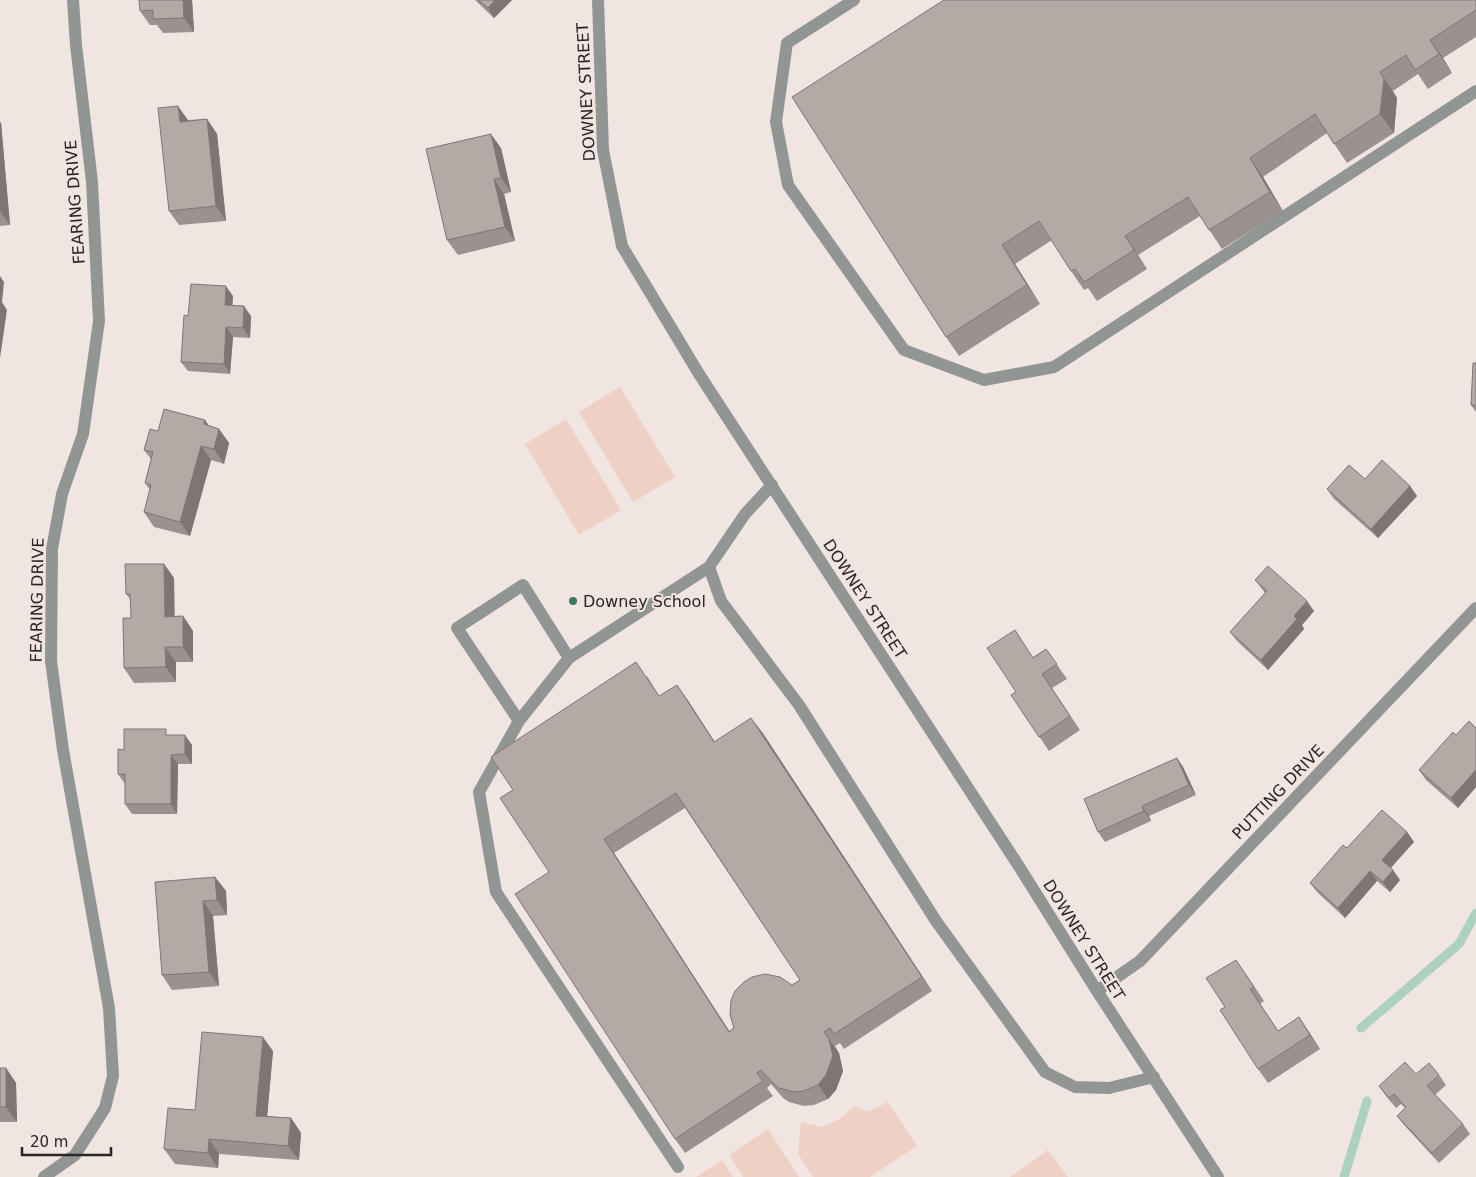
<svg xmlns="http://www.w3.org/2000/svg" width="1476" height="1177" font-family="'DejaVu Sans',sans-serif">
<rect width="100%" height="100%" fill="#f1e5e1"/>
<path fill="#eed0c5" d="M620 387 675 477 633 502 579 412Z
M566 419 621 510 579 535 525 444Z
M888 1102 917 1146 870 1177H813L798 1154 801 1122 822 1127 838 1120 855 1106 867 1112Z
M768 1129 799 1177H743L729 1155Z
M1048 1150 1068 1177H1010Z
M722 1160 733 1177H696Z"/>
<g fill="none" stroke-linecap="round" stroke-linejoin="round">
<path stroke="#add1c1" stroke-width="9" d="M1361 1028 1459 944 1476 913
M1344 1177 1367 1101"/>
<path stroke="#919694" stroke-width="12" d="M854 0 787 43 776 122 788 185 904 350 984 380 1054 367 1476 91
M772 485 745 514 709 567 721 601 799 705 936 921 1045 1072 1075 1087 1109 1088 1154 1077
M519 721 457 628 523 585 569 658
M678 1167 496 892 479 792 519 721 569 658 709 567"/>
<path stroke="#919694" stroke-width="12" d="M598 0 603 150 622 246 699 374 1020 868 1097 991 1218 1177
M1097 991 1140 961 1476 608
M44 1177 75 1155 105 1108 113 1076 109 1008 63 750 51 661 52 549 62 494 83 434 99 321 92 182 76 45 73 0"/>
</g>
<path fill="#9b918e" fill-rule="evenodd" d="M192 0 194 32 163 33 157 25H150L140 11Z
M475 0H512L494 18Z
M1476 0V37L1443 58 1452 73 1428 89 1418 74 1393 91 1397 98 1394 133 1347 163 1327 133 1263 177 1283 211 1222 249 1200 216 1138 255 1147 269 1097 301 1088 288 1084 290 1071 271 1052 240 1015 264 1040 304 959 356 946 337 792 97Z
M207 119 217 134 226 221 179 225 169 211 188 120Z
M0 122 1 123 10 225 0 226Z
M501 148 511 192 504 194 515 241 458 255 447 240Z
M233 296 232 305 251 316 250 338 233 337 230 374 188 371 181 362 188 316Z
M1476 363V412L1471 405Z
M205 420 209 426 219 429 229 443 224 464 211 460 190 536 154 527 144 512 150 490 145 483 151 459 144 450 158 431Z
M1365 479 1410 486 1417 496 1378 538 1334 499 1327 489Z
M164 564 174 578V616H183L193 631V662H176V682L134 683 124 668 131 618V600L126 594Z
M1255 580 1314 611 1302 625 1304 629 1268 670 1237 641 1230 632 1265 593Z
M1046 649 1067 679 1052 688 1080 730 1049 751 1011 695 1016 692 1033 657Z
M647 676 659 696 687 699 715 742 762 732 932 991 844 1049 840 1043 835 1046 839 1053 843 1071 836 1090 828 1099 814 1105 804 1106 789 1102 783 1098 771 1084 767 1088 773 1096 685 1153 675 1139 549 872 513 790ZM685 808 800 980 729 1031 614 853Z
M1476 728V787L1458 808 1426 780 1419 770 1456 735Z
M170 735 192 745V764H178L177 814H132L125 804V784L118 774 124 750Z
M1177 758 1183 767 1196 795 1149 816 1151 821 1105 842 1098 832Z
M1407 832 1414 842 1390 868 1400 880 1390 892 1377 881 1345 918 1317 892 1310 883 1347 848Z
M215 877 226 891 227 915 213 916 219 986 172 990 162 975Z
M1246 974 1264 1001 1260 1004 1278 1031 1299 1017 1320 1049 1268 1083 1258 1069 1225 1007Z
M273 1051 267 1116 291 1118 301 1133 299 1160 219 1154 218 1168 175 1164 164 1149 195 1110Z
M0 1068H6L16 1083 17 1122H0Z
M1416 1074 1439 1075 1446 1085 1435 1095 1463 1124 1470 1134 1439 1163 1404 1125 1397 1116 1405 1108 1401 1104 1396 1108 1386 1096 1379 1086Z"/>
<path fill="#7e7674" d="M183 0H192L194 32 184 18Z
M495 0H512L494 18 488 8Z
M1430 40 1443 58 1452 73 1439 54Z
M1380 72 1397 98 1394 133 1380 114Z
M178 106 188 120 190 136 180 122Z
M207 119 217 134 226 221 216 206Z
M0 122 1 123 10 225 0 211Z
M491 134 501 148 511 192 501 178Z
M1250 158 1263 177 1283 211 1270 192Z
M494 179 504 194 515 241 505 227Z
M1125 236 1138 255 1147 269 1134 250Z
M1002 245 1015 264 1040 304 1027 285Z
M0 276 4 282 2 302 7 310 0 358Z
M226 286 233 296 232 315 225 305Z
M244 306 251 316 250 338 243 328Z
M226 327 233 337 230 374 224 364Z
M205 420 215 435 204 424Z
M219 429 229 443 224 464 214 449Z
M201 446 211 460 190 536 180 522Z
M1410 486 1417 496 1378 538 1371 529Z
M164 564 174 578 175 631 165 617Z
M1307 601 1314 611 1302 625 1304 629 1268 670 1261 660 1294 616Z
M183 616 193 631V662L183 647Z
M165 647 176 662V682L166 667Z
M677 685 687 699 724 757 714 742Z
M751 718 762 732 932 991 922 977Z
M185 735 192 745V764L185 754Z
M171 755 178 764 177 814 171 804Z
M1177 758 1183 767 1196 795 1189 785Z
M1476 770V787L1458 808 1451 798Z
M1142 806 1149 816 1151 821 1144 811Z
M1407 832 1414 842 1389 870 1382 860Z
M604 839 614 853 739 1046 729 1032Z
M1393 870 1400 880 1390 892 1383 882Z
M1370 871 1377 881 1345 918 1338 908Z
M215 877 226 891 227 915 217 900Z
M203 901 213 916 219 986 209 972Z
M1299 1017 1309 1032 1320 1049 1310 1035Z
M824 1032 839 1053 843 1071 836 1090 828 1099 818 1085Z
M263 1037 273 1051 266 1130 256 1116Z
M6 1068 16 1083 17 1122 6 1107Z
M291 1118 301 1133 299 1160 288 1146Z
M209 1139 219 1154 218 1168 208 1153Z"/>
<path fill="#b4a9a5" stroke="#7e7674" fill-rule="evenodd" d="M139 0H183L184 18 153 19V10L140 11Z
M478 0H495L488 8Z
M944 0H1476V10L1430 40 1439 54 1415 70 1406 55 1380 72 1384 79 1380 114 1334 144 1315 114 1250 158 1270 192 1209 230 1188 197 1125 236 1134 250 1084 282 1075 269 1071 271 1039 221 1002 245 1027 285 946 337 792 97Z
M178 106 180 122 207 119 216 206 169 211 158 108Z
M491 134 501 178 494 179 505 227 447 240 426 149Z
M191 284 226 286 225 305 244 306 243 328 226 327 224 364 181 362 184 315 188 316Z
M1473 363H1476V405H1471Z
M164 409 205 420 204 424 219 429 214 449 201 446 180 522 144 512 151 485 145 483 153 452 144 450 150 429 158 431Z
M1382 460 1410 486 1371 529 1327 489 1349 465 1365 479Z
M125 564H164L165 617 183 616V647H165L166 667 124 668 123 618H131L130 594H126Z
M1268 566 1307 601 1294 616 1297 619 1261 660 1230 632 1267 591 1255 580Z
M1015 630 1033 658 1046 649 1057 664 1042 674 1070 716 1039 737 1011 695 1016 692 987 648Z
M636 662 659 696 677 685 714 742 751 718 922 977 834 1034 830 1028 824 1032 829 1039 833 1056 826 1075 818 1085 804 1091 794 1092 779 1088 773 1083 761 1070 757 1073 763 1081 675 1139 515 894 549 872 500 798 513 790 491 757ZM676 793 800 980 792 985 780 977 765 974 752 977 744 982 735 991 731 1000 730 1015 734 1028 729 1032 604 839Z
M1469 721 1476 728V770L1451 798 1419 770 1453 732 1456 735Z
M124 729H166V735H185V754L171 755V804H125V774H118V749L124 750Z
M1177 758 1189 785 1142 806 1144 811 1098 832 1084 799Z
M1382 810 1407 832 1382 860 1393 870 1383 882 1370 871 1338 908 1310 883 1343 845 1347 848Z
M215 877 217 900 203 901 209 972 162 975 155 882Z
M1236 960 1254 987 1250 989 1278 1031 1299 1017 1310 1035 1258 1069 1220 1010 1225 1007 1206 978Z
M202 1032 263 1037 256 1116 291 1118 288 1146 209 1139 208 1153 164 1149 168 1108 195 1110Z
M1405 1062 1416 1074 1429 1063 1439 1075 1427 1086 1463 1124 1432 1153 1397 1116 1406 1107 1394 1094 1389 1098 1379 1086Z
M0 1068H6V1107H0Z"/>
<circle fill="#3c7761" stroke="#f1e5e1" stroke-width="2" cx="573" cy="601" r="5"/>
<g text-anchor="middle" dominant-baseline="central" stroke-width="4" stroke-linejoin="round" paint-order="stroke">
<g font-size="16" fill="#2a2624" stroke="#f1e5e1">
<text transform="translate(586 92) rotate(-93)">DOWNEY STREET</text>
<text transform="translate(75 202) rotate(-94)">FEARING DRIVE</text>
<text transform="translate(865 599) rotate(57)">DOWNEY STREET</text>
<text transform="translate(37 600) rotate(-89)">FEARING DRIVE</text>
<text transform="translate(1278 792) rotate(-46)">PUTTING DRIVE</text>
<text transform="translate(1084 940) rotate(58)">DOWNEY STREET</text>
</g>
<g font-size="16" fill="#2a2624" stroke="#f1e5e1" text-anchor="start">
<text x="583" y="601">Downey School</text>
</g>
</g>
<path d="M22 1147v8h89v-8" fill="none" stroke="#2a2624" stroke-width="2.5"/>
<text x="30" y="1147" font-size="15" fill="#2a2624" stroke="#f1e5e1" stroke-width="4" paint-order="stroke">20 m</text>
</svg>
